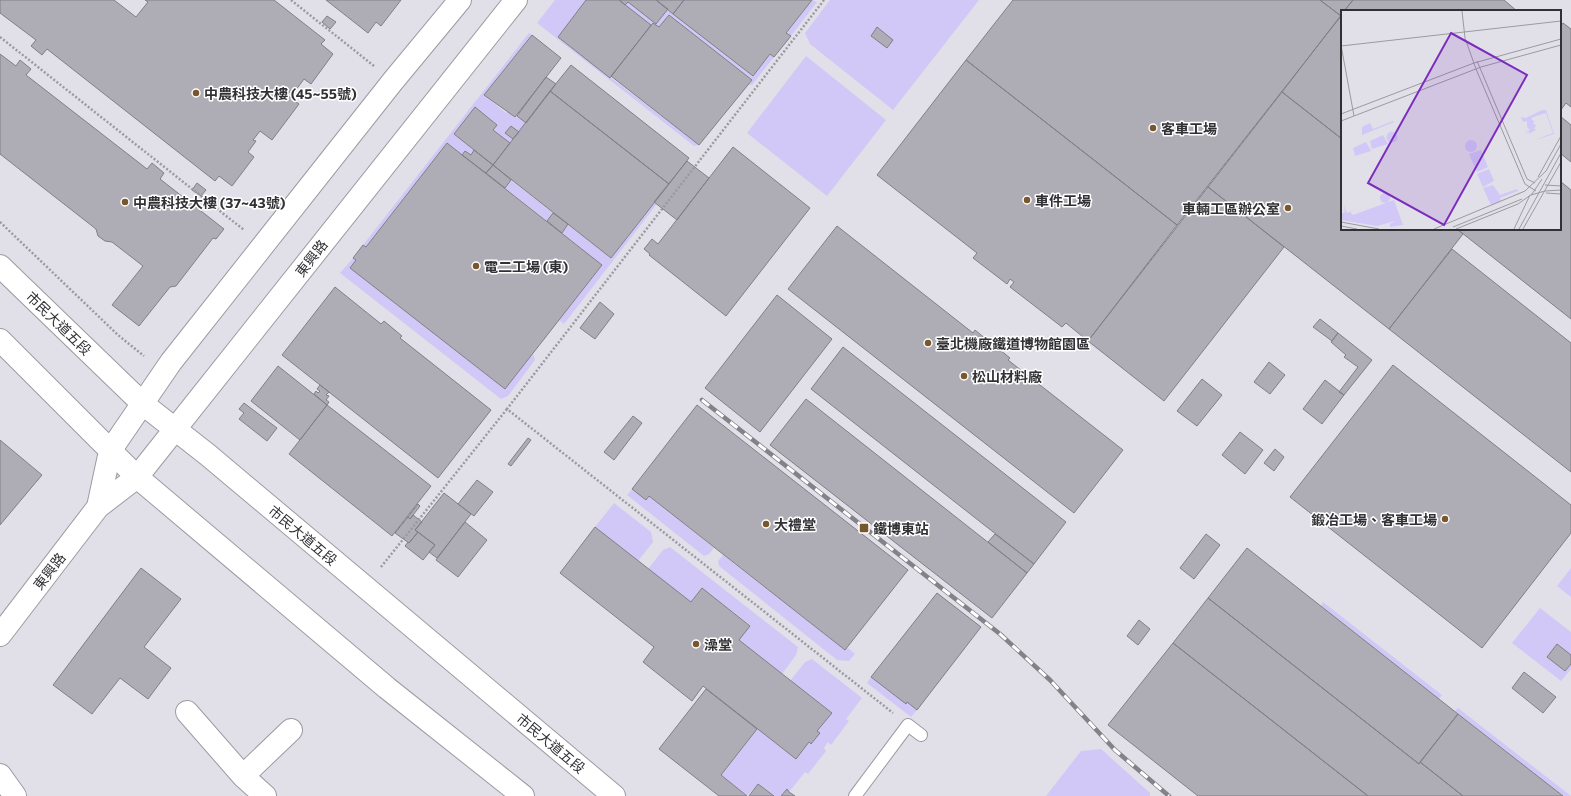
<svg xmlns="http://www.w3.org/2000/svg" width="1571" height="796" font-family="Commissioner,'Noto Sans TC',sans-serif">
<rect width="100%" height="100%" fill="#e1e0e8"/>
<path fill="#d1c8f7" d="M555 0H586L558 37 699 145 694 146 537 23Z
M812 0 817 2 791 36 786 33Z
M830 0H979L893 110 810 44 805 33Z
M628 2 656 24 668 9 752 76 770 54 774 57 752 85H749L752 80 669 15 659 27 653 23 651 25 625 5Z
M529 33 532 35 484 95 506 113 508 111 515 117 517 116 526 123 519 132 511 126 506 133 513 139 510 143 493 130 497 125 475 107 454 134 474 150 471 155 465 151 462 155 447 143 366 247 363 245Z
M806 56 886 120 827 196 747 133Z
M511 180 553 213 547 221 505 188Z
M654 202 657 204 564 324 559 320 602 265 562 233 568 224 611 258Z
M353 258 356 260 350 268 505 389 533 354 535 360 508 396 501 399 340 273Z
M632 489 646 500 649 496 714 548 709 554 704 556 627 495Z
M614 503 651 532 653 542 638 561 595 527Z
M670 547 798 647 796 655 782 674 739 640 750 625 702 588 691 602 648 569 663 550Z
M723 555 845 650 848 648 855 654 849 661 837 660 719 566 718 561Z
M1571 568V597L1557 586Z
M1323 602 1442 695 1439 699 1321 606Z
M1540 608 1571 632V669L1561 681 1512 643Z
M812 659 862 698 846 719 849 721 831 745 828 742 824 748 826 751 808 774 805 772 789 792 787 790 781 796H774L758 784 747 796 721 775 757 728 811 744 819 733 817 731 831 713 790 681 805 662Z
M871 677 906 704 907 702 917 710 911 717 867 683Z
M1458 708 1571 796H1563L1455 711Z
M1101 749 1150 793V796H1046L1081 751Z"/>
<path fill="#aeadb5" stroke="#807f86" d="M0 0H114L136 17 148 2 145 0H274L325 40 321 44 333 54 311 84 304 79 295 91 292 89 287 95 299 104 272 140 260 131 253 140 256 141 248 152 254 157 232 186 219 176 215 181 47 49 42 55 31 46 36 40 0 13Z
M326 0H401L381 26 376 22 368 33Z
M586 0H619L651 25 610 78 558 37Z
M619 0H656L668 9 656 24 628 2 625 5Z
M656 0H684L673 14Z
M684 0H812L786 33 791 36 774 57 770 54 753 76 673 14Z
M1013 0H1320L1341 16 1177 225 966 60Z
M1320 0H1353L1344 11H1342L1341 16Z
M1353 0H1504L1517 11H1344Z
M1342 14V139L1282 92Z
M669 15 752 80 699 145 611 76 653 23 659 27Z
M327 16 336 22 330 29 322 22Z
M1563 23 1571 29V107L1566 103 1560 111V27Z
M877 27 893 40 887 48 871 36Z
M532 35 561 58 515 117 484 95Z
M0 54 16 66 20 60 31 69 26 75 147 169 152 163 164 173 160 179 224 229 216 239 213 238 176 286 170 287 139 326 112 305 143 266 112 242 105 241 98 236 96 229 0 154Z
M966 60 1177 225 1088 341 1066 323 1062 327 1010 287 1014 282 1010 279 1007 284 973 258 977 253 877 175Z
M571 65 689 158 669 184 550 91Z
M546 77 556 84 526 123 517 116Z
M550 91 669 184 611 258 493 165Z
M1282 92 1342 139V229H1457L1463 234 1389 329 1208 187Z
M475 107 497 125 493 130 510 143 493 165 454 134Z
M1560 116 1571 125V162L1560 153Z
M511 126 519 132 513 139 505 133Z
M447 143 602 265 505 389 350 268 356 260 353 258 363 245 366 247Z
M733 147 810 208 726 316 649 255 650 254 644 249 652 239 658 244Z
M474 150 493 165 486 173 462 155 465 151 471 155Z
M687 161 709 178 677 220 654 202Z
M493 165 511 180 505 188 486 173Z
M1560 181 1571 190V319L1457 229H1560Z
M197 183 206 190 201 196 192 190Z
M1208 187 1284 247 1164 401 1088 341Z
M553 213 568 224 562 233 547 221Z
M837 226 973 333 975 330 987 340 985 342 988 344 990 342 1010 358 1008 360 1123 450 1074 513 788 289Z
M1452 249 1571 343V472L1389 329Z
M335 287 381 324 384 321 402 336 400 338 491 410 438 478 282 355Z
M777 295 832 339 760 432 705 388Z
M600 302 614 314 595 339 580 328Z
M1320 319 1338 333 1332 341 1313 327Z
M1338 333 1372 360 1344 395 1339 392 1358 367 1344 357 1346 355 1331 342Z
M843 347 1066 522 1034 564 811 389Z
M1269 362 1285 375 1270 394 1254 382Z
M1393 365 1571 505V533L1482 648 1290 497Z
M278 366 327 405 300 440 251 401Z
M1202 379 1222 395 1197 426 1177 411Z
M1325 380 1344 395 1322 424 1303 409Z
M320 385 329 392 326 395 329 396 326 400 329 402 327 405 314 394 316 391 318 393 320 391 317 389Z
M806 399 1027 573 992 618 770 445Z
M244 403 277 428 267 441 239 419 244 413 239 409Z
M327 405 431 486 392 536 289 454Z
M697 405 908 570 845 650 649 496 646 500 632 489Z
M633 416 642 423 614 460 604 452Z
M1240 432 1263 450 1245 474 1222 455Z
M528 438 531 440 511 466 508 464Z
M0 440 42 475 0 525Z
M1275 449 1284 457 1274 471 1264 463Z
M477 480 493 492 474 516 458 504Z
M444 493 471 514 437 558 429 552 435 545 415 530Z
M418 504 420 506 410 519 408 517Z
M413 515 422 522 415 530 418 532 409 543 395 533 408 517 410 519Z
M465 522 487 540 458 577 436 560Z
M595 527 691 602 702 588 750 626 739 640 832 713 817 731 820 733 811 744 809 742 796 759 703 686 692 701 643 662 654 647 560 573Z
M418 532 435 545 423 560 405 546 408 542 409 543Z
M995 534 1034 564 1027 573 988 542Z
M1206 534 1220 545 1194 579 1180 568Z
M1247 548 1458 714 1419 764 1208 598Z
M141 568 181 599 144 647 171 668 148 699 120 678 92 714 53 685Z
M937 593 981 627 917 710 907 702 906 704 871 677Z
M1208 598 1419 764 1420 762 1463 796H1368L1173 643Z
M1139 620 1150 629 1138 645 1127 636Z
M1173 643 1368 796H1198L1108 725Z
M1557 644 1571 655V664L1565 671 1547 657Z
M1524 672 1556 697 1543 713 1512 688Z
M706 689 757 729 721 775 747 796H719L659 749Z
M1458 714 1563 796H1463L1420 762Z
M758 784 774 796H749Z
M787 789 789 792 795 796H781Z"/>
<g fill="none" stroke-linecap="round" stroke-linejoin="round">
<defs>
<path id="service" d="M855 796 908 725 921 735"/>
<path id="minor" d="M187 712 243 776 265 796
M243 776 291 730"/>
<path id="tertiary" d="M0 266 143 404 208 455 614 796
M0 340 137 477 387 688 523 796
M98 507 110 451 171 362 393 81 460 0
M0 635 98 507 137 477 516 0
M0 775 15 796"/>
</defs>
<use href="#service" stroke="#9c9ba3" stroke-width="14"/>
<use href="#minor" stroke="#9c9ba3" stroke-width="24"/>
<use href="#tertiary" stroke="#9c9ba3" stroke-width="24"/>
<path stroke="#9a99a0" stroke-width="2.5" stroke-dasharray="2 2" stroke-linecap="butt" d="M291 0 374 66
M824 0 507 409 893 713
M0 37 244 230
M0 222 118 335 144 356
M381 567 507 409"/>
<use href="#service" stroke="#fff" stroke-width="12"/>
<use href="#minor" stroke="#fff" stroke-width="22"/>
<use href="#tertiary" stroke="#fff" stroke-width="22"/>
<defs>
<path id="rail" d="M702 400 1000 634 1050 680 1115 750 1169 796"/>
</defs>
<use href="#rail" stroke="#838288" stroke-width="4.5"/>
<use href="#rail" stroke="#fff" stroke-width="3" stroke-dasharray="9" stroke-linecap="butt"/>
</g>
<g fill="#78562e" stroke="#fff" stroke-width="1.5">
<circle cx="196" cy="93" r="4"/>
<circle cx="1153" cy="128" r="4"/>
<circle cx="1027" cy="200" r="4"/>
<circle cx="125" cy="202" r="4"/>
<circle cx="1288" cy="208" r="4"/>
<circle cx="476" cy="266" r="4"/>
<circle cx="928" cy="343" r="4"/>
<circle cx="964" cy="376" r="4"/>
<circle cx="1445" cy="519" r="4"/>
<circle cx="766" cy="524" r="4"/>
<rect x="859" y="523" width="10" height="10" rx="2"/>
<circle cx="696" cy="644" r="4"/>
</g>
<g text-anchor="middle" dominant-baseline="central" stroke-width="3" stroke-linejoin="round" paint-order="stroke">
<g font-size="14" font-weight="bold" fill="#313034" stroke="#fff" text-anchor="start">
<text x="204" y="93">中農科技大樓 (45~55號)</text>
<text x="1161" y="128">客車工場</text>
<text x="1035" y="200">車件工場</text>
<text x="133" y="202">中農科技大樓 (37~43號)</text>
<text x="1280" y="208" text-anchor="end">車輛工區辦公室</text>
<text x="484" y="266">電二工場 (東)</text>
<text x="936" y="343">臺北機廠鐵道博物館園區</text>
<text x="972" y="376">松山材料廠</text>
<text x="1437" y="519" text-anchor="end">鍛冶工場、客車工場</text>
<text x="774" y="524">大禮堂</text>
<text x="873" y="528">鐵博東站</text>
<text x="704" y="644">澡堂</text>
</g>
<g font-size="14" fill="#313034" stroke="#fff">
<text transform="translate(311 258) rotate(-52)">東興路</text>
<text transform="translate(59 323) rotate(44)">市民大道五段</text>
<text transform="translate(303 535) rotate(40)">市民大道五段</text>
<text transform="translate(49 571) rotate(-52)">東興路</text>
<text transform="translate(551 743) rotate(40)">市民大道五段</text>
</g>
</g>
<g transform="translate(1341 10)">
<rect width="220" height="220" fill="#e1e0e8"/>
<path d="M201 100H205L213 124 191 131 212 123 205 103 192 107 190 109 194 112 191 113 195 115 193 119H196L187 125 189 122H186V125L185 122 189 120 186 117V111L182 112 180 107 185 108ZM52 111 53 112 21 125V117L29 113 32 119ZM45.5 127a5.5 5.5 0 1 1 11 0a5.5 5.5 0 1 1-11 0ZM42 125 47 134 31 139 29 131ZM124 136a6 6 0 1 1 12 0a6 6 0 1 1-12 0ZM25 132 30 141 14 146 12 138ZM140 140 147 157 136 162 128 144ZM148 159 153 171 142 177 136 164ZM152 175 159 185 176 179 177 181 159 188 160 191 150 195 142 178ZM39 188a5 5 0 1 1 10 0a5 5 0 1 1-10 0ZM53 190 62 215 49 217V214L54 211 36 216 0 210V204L4 202 3 195 6 203 17 198 9 202 12 205Z" fill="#d1c8f7"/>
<path fill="none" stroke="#9b9aa0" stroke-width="1" d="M121 1 124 28 135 59 184 174 195 181M0 35 13 106M0 36 220 11M136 51 186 169 194 173M0 104 133 53 220 29M0 111 140 57 220 35M197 167 220 126M204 175 220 176M205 183 220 184M190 185 204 181 220 180M0 212 38 219M0 216 16 219M112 217 181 189M93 219 184 181 205 161 220 134M115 219 177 194 191 184 201 169M173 219 189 185M178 219 220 143M182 219 220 152"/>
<path fill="#7b2cbf" fill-opacity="0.15" stroke="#7b2cbf" stroke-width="2" d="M110 23 186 65 103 215 27 173Z"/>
<rect width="220" height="220" fill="none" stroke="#313034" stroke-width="2"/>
</g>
</svg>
